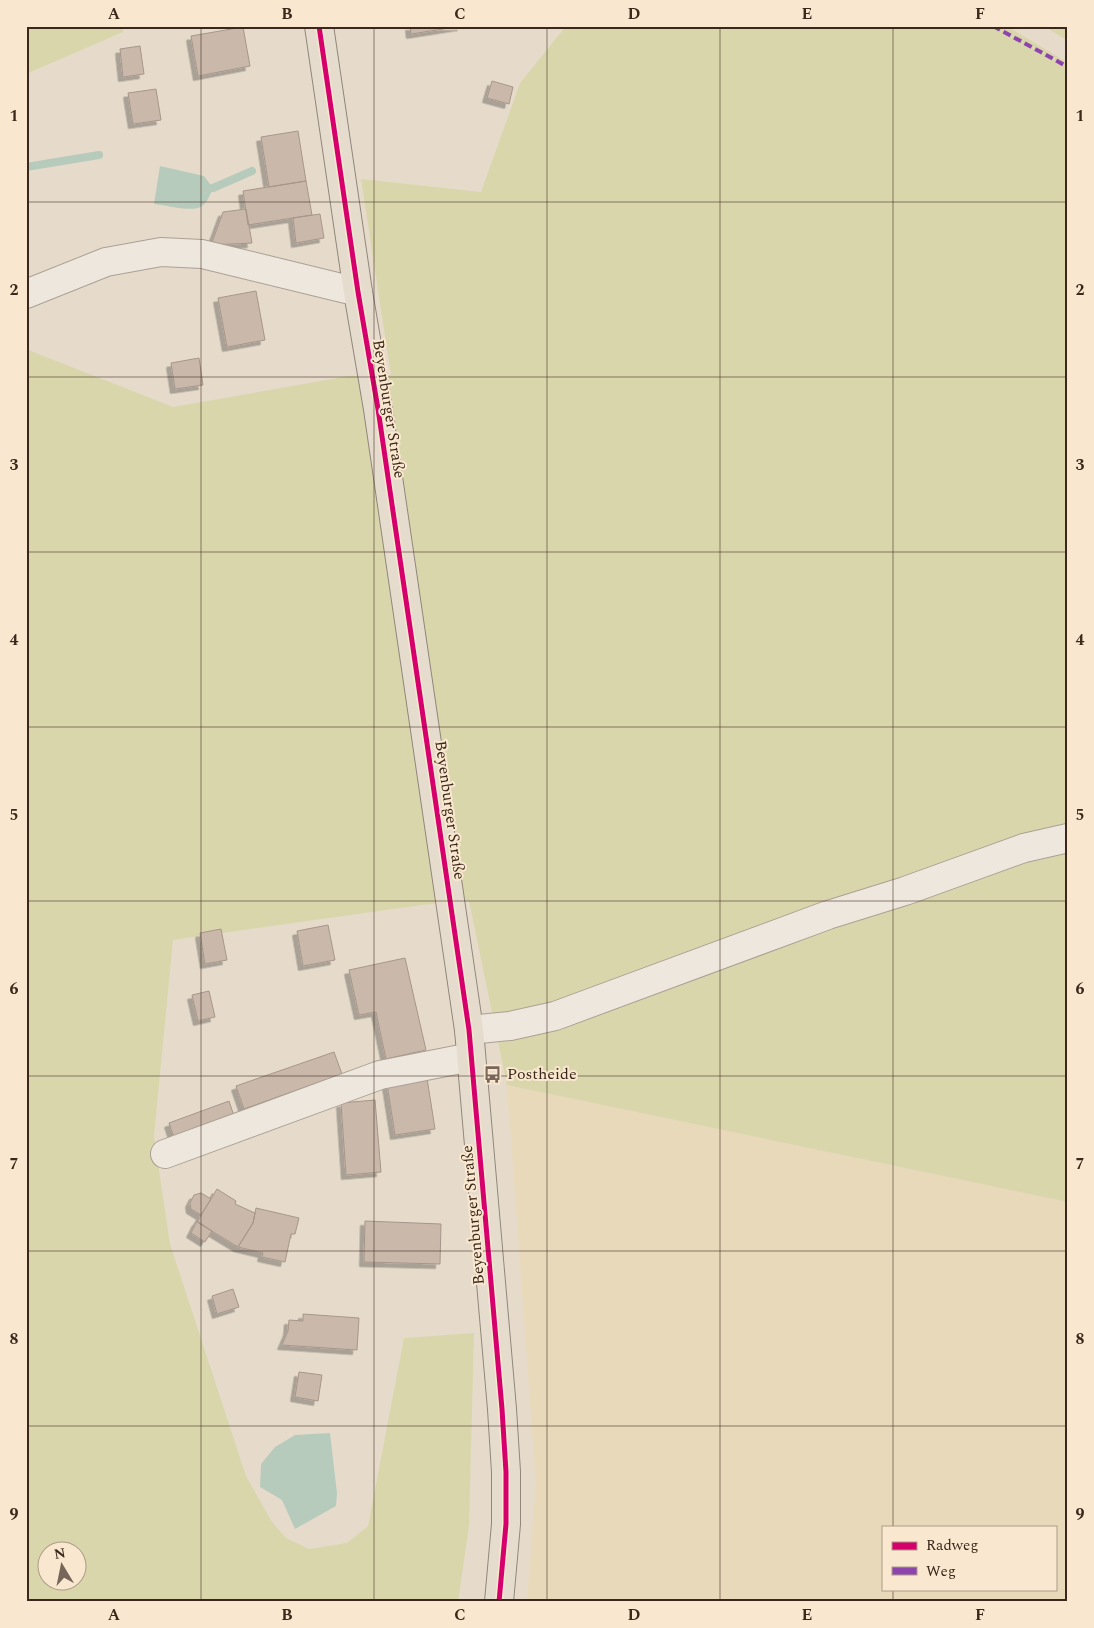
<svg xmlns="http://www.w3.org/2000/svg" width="1094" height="1628" font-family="Spectral,serif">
<defs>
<filter id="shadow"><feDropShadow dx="-4.5" dy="4.5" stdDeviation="0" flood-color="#0004"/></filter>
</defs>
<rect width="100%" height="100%" fill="#e6dbcb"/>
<path fill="#e8d9ba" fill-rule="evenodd" d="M507 1085 1068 1202V1602H527L536 1483ZM883 1527H1055V1589H883Z"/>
<path fill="#dad6ac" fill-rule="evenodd" d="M26 26H123V32L26 74Z
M566 26H1007L1068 63V1202L507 1085 469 901 422 905 173 940 154 1136 170 1244 246 1476 272 1522 286 1538 309 1549 347 1543 368 1526 404 1338 474 1333 469 1526 458 1602H26V349L173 407 349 376 391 375 361 179 481 192 520 83ZM48 1550H78V1580H48Z
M1044 26H1068V41Z"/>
<path fill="#b7cbbc" d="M160 166 204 176 213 188C210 194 208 202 202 206 193 213 166 205 154 204Z
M330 1433 337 1493 336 1506 295 1529 282 1500 260 1487 261 1464 275 1447 295 1435Z"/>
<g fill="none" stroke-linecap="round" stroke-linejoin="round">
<path stroke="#b7cbbc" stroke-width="8" d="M26 167 99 155
M205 189 213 188 252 171"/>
</g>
<path fill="#cab8ab" stroke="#a6968a" filter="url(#shadow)" d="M410 26H462L411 34Z
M243 27 250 66 198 76 191 36Z
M140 46 144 74 123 77 120 49Z
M492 81 513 87 509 104 487 98Z
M156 89 161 120 133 124 128 93Z
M298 131 306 181 269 187 261 137Z
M306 181 312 215 248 225 243 191Z
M246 209 252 243 211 245 223 212Z
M320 214 324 238 296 243 293 218Z
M256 291 265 340 227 347 218 298Z
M199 358 203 385 175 389 171 363Z
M328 925 335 960 303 966 297 931Z
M221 929 227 960 205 964 200 933Z
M405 958 426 1050 386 1059 376 1012 359 1015 349 970Z
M209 991 215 1017 198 1021 192 995Z
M334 1052 342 1074 244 1109 236 1086Z
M427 1078 435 1129 395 1135 387 1084Z
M375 1100 381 1172 346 1175 341 1103Z
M229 1101 234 1116 174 1138 169 1123Z
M217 1189 236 1201 235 1204 255 1213 253 1223 238 1247 197 1222Z
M201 1193 211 1199 201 1215 191 1209 190 1203 194 1195Z
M256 1208 299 1218 295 1234H291L285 1262 262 1257 263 1253 238 1247 253 1223Z
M197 1221 212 1231 205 1242 191 1233Z
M365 1221 441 1224 440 1264 364 1262Z
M233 1289 239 1307 217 1314 212 1296Z
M303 1314 359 1318 357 1350 282 1345 288 1331 289 1320 303 1321Z
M299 1372 322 1375 318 1401 295 1397Z"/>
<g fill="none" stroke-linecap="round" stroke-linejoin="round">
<defs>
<path id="minor" d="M26 294 106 262 161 252 202 254 358 292
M469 1030 510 1026 555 1016 828 915 905 891 1024 848 1068 838
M165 1154 380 1075 471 1057"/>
<path id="major" d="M319 26 358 292 378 409 469 1030 502 1409 506 1472V1524L499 1602"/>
</defs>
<use href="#minor" stroke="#aba094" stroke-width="30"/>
<use href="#major" stroke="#90867b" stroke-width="30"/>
<use href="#minor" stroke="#eee7dd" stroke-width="28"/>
<use href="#major" stroke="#e6dcce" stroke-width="28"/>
<path stroke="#8e44ad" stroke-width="4" stroke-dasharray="8 4" stroke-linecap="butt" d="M993 26 1068 67"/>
<defs>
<path id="cycleway" d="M319 26 358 292 378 409 469 1030 502 1409 506 1472V1524L499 1602"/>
</defs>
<use href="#cycleway" stroke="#f9e8cf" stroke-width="8"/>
<use href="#cycleway" stroke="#d6006c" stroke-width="5"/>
</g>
<path fill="none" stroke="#3b271b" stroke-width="1" stroke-opacity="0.55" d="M201 26V1602M374 26V1602M547 26V1602M720 26V1602M893 26V1527M26 202H1068M26 377H1068M26 552H1068M26 727H1068M26 901H1068M26 1076H1068M26 1251H1068M26 1426H1068M893 1589V1602"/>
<defs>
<symbol id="bus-bare" viewBox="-9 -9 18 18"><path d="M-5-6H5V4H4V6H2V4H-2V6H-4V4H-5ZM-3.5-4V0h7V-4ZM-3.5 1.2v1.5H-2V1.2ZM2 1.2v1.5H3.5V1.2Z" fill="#776659" stroke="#f9e8cf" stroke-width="2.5" paint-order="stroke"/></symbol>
</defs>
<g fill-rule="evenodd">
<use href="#bus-bare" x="480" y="1062" width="25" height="25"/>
</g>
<g text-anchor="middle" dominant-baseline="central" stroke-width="4" stroke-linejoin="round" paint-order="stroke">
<g font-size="16" fill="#3b271b" stroke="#f9e8cf">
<text transform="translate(389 409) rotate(81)">Beyenburger Straße</text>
<text transform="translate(450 810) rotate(82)">Beyenburger Straße</text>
<text transform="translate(473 1215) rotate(-95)">Beyenburger Straße</text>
</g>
<g font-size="16" fill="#3b271b" stroke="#f9e8cf" text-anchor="start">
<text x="507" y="1074">Postheide</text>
</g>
</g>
<rect width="1094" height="1628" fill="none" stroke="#f9e8cf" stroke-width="55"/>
<rect x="882" y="1526" width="175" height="65" fill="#f9e8cf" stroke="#ad9b87"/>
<rect x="892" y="1542" width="25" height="8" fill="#d6006c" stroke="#ad9b87"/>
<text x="926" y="1550" font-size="15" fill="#3b271b">Radweg</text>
<rect x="892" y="1567" width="25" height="8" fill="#8e44ad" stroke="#ad9b87"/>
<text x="926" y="1576" font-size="15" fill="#3b271b">Weg</text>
<g transform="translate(62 1566) rotate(350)"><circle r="24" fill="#f9e8cf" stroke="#ad9b87"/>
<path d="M0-4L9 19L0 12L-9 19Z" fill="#776659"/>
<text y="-8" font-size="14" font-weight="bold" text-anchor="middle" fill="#3b271b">N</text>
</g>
<rect x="28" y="28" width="1038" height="1572" fill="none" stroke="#3b271b" stroke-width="2"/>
<g font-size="16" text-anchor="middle" font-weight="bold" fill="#3b271b">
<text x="114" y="19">A</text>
<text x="287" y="19">B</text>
<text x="460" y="19">C</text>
<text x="634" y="19">D</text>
<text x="807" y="19">E</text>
<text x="980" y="19">F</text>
<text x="14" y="121">1</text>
<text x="1080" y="121">1</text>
<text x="14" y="295">2</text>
<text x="1080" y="295">2</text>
<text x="14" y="470">3</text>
<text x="1080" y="470">3</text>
<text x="14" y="645">4</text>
<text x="1080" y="645">4</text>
<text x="14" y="820">5</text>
<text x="1080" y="820">5</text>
<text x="14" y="994">6</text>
<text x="1080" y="994">6</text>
<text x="14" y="1169">7</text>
<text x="1080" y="1169">7</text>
<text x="14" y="1344">8</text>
<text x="1080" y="1344">8</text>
<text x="14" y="1519">9</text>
<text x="1080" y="1519">9</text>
<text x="114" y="1620">A</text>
<text x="287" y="1620">B</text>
<text x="460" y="1620">C</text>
<text x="634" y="1620">D</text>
<text x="807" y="1620">E</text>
<text x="980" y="1620">F</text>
</g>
</svg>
